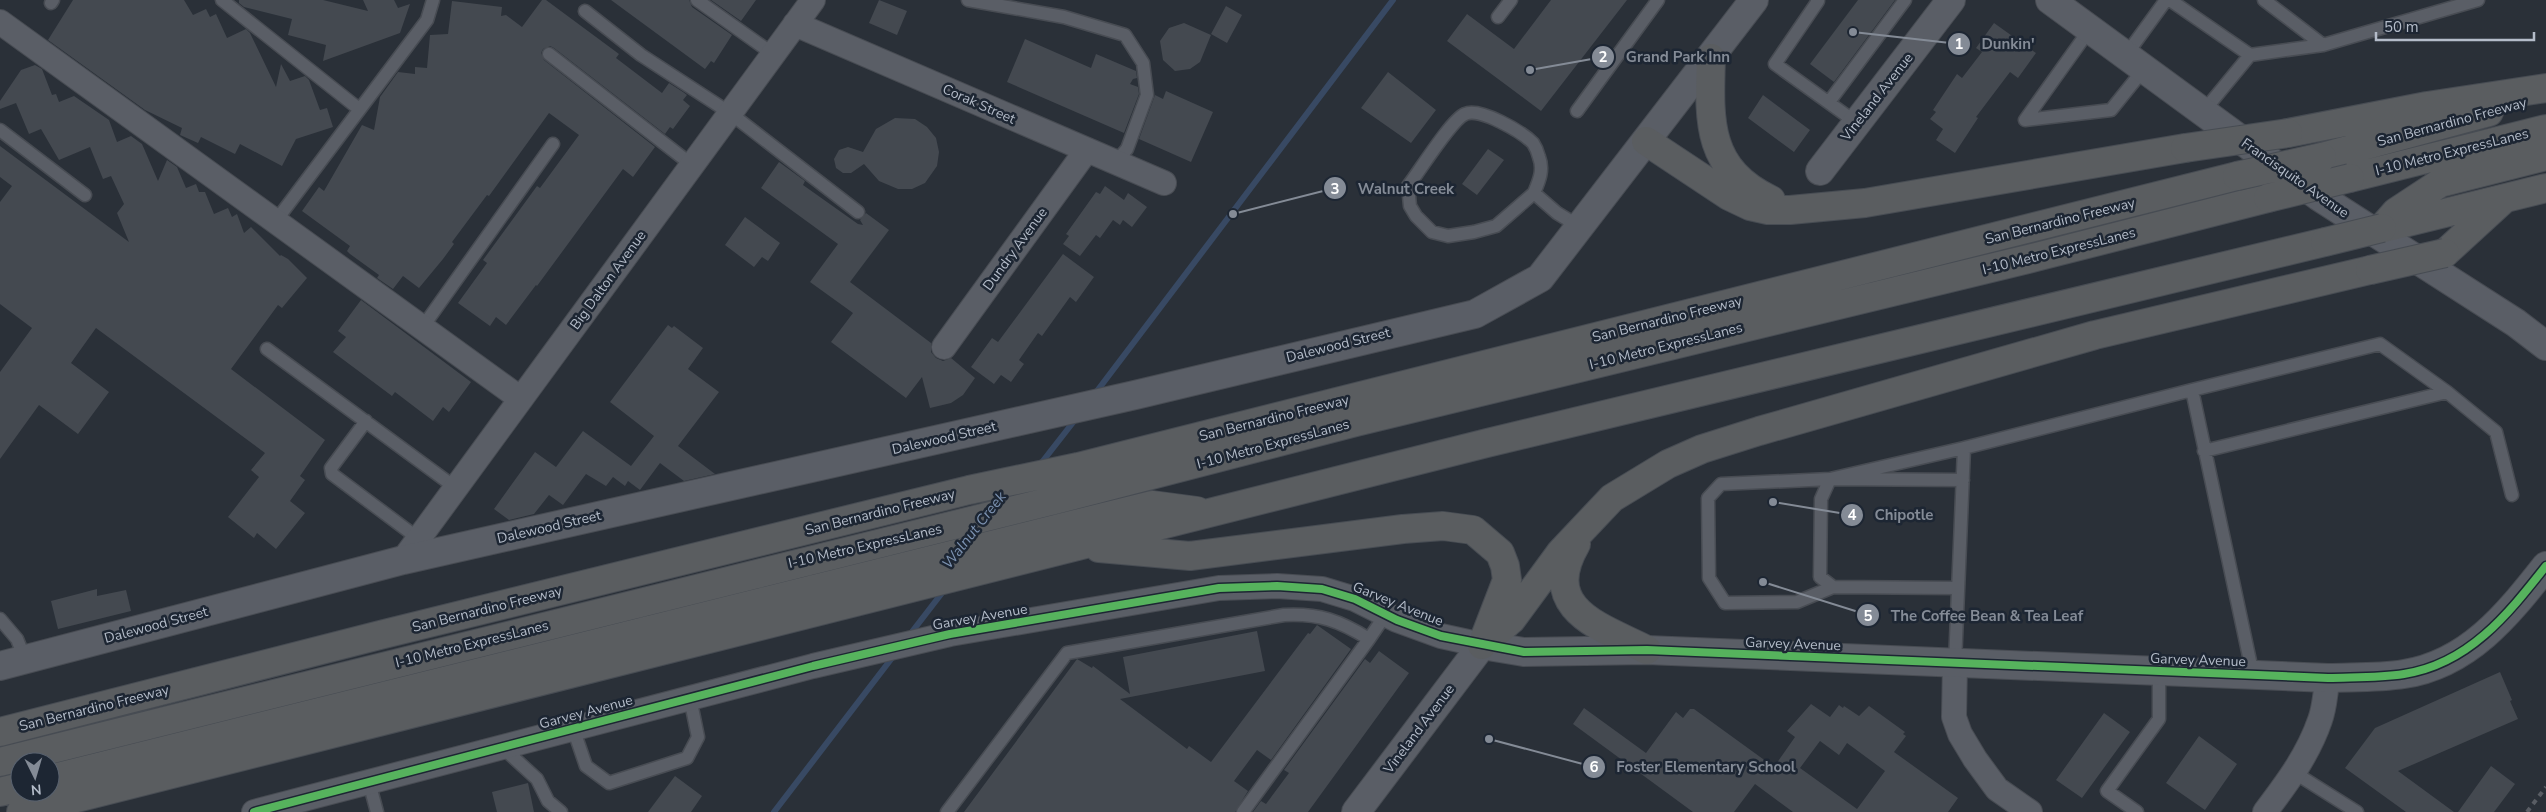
<svg xmlns="http://www.w3.org/2000/svg" width="2546" height="812" font-family="'Nunito Sans',sans-serif">
<rect width="100%" height="100%" fill="#2a3038"/>
<g fill="none" stroke-linecap="round" stroke-linejoin="round">
<path stroke="#384963" stroke-width="6" d="M1094 395 1393 0
M1039 466 1078 416
M908 637 945 589
M774 812 895 654"/>
</g>
<path fill="#444950" fill-rule="evenodd" d="M73 0H184L193 15 206 9 210 17 216 14 227 38 246 29 250 33 276 87 281 64 290 81 305 76 309 80 320 110 327 108 333 127 296 139 282 166 240 144 235 154 201 137 198 143 180 135 182 128 145 110 48 40Z
M239 0H323L368 11 363 0H394L398 8 410 4 400 33 323 61 326 45 288 35 292 19 244 7 239 3Z
M542 0H546L619 54 616 58 662 93 669 83 683 92 687 95 683 100 690 106 673 129 670 127 665 134 554 48 550 46 543 49 541 53 544 60 655 147 633 177 623 169 537 286 536 285 506 325 496 317 490 326 458 303 487 263 483 260 537 186 540 188 579 135 549 113 489 196 487 195 452 242 454 244 443 259 419 288 403 276 393 289 377 278 379 275 350 254 347 251 350 246 302 211 319 187 324 191 362 125 374 130 380 97 398 72 415 74V67L427 68 430 35 448 34 452 1 502 7 501 16 506 15 522 27Z
M611 0H689L692 7 732 35 714 63 711 61 705 69Z
M711 0H756L741 21Z
M879 0 907 11 897 35 869 23Z
M1551 0H1627L1541 111 1447 41 1467 14 1514 49Z
M1858 0H1895L1834 82 1810 64Z
M1226 6 1242 15 1227 43 1211 34Z
M1184 23 1211 35 1200 62 1190 69 1175 71 1163 60 1160 41 1169 28Z
M1994 23 2036 53 2018 78 2010 72 1976 117 1978 118 1955 153 1936 140 1943 129 1930 119 1936 112 1933 110 1957 74 1962 78 1982 52 1976 48Z
M1025 39 1091 68 1096 54 1136 71 1137 78 1133 79 1130 84 1138 87 1139 94 1124 133 1007 82Z
M35 65 42 69 52 95 56 94 59 102 74 96 109 120 117 142 131 136 142 144 158 181 167 160 177 167 186 188 196 184 199 192H205L214 214 228 208 232 217 237 214 244 233 251 227 280 256 281 255 288 259 307 278 282 308 278 305 231 369 325 440 300 476 305 480 290 501 305 513 276 549 257 533 254 538 228 517 259 477 251 470 265 453 96 328 71 363 109 392 78 434 39 405 0 459V372L32 328 0 304V202L12 186 0 177V146L129 242 117 213 124 204 111 176 103 179 90 147 59 160 41 129 29 134 16 103 0 109V101L21 70Z
M1388 72 1436 110 1411 143 1361 108Z
M1166 91 1213 112 1191 162 1139 139 1155 95 1163 99Z
M1763 95 1810 130 1794 152 1748 118Z
M895 118 915 119 927 127 936 138 939 152 937 166 925 183 912 189H898L879 181 864 164 851 173H843L836 168 834 159 839 150 848 147 863 152 876 129Z
M1488 149 1504 160 1477 195 1462 184Z
M779 162 805 181 803 185 858 224 863 225 860 220 866 213 889 230 850 282 931 343V352L936 358 943 361 951 358 975 378 963 395 951 403 930 408 922 377 906 398 831 342 853 313 810 282 838 244 761 188Z
M1105 186 1124 200 1128 193 1147 207 1132 227 1123 220 1120 225 1113 220 1100 238 1096 235 1080 256 1063 244 1069 236 1066 234 1096 192 1100 194Z
M745 217 780 243 768 261 762 257 754 267 725 245Z
M1063 254 1094 277 1076 302 1070 297 1042 336 1038 333 1019 360 1024 364 1011 382 1001 375 994 384 971 367 992 338 998 342Z
M361 300 471 382 449 412 443 407 433 421 395 392 392 396 333 352 346 337 338 331Z
M668 325 672 328 674 326 703 348 688 369 719 392 678 446 715 474 684 481 660 463 640 490 628 481 625 486 613 477 606 486 586 474 563 505 549 495 534 514 509 520 494 509 535 452 556 467 583 431 631 466 654 436 610 402Z
M97 589V596L126 590 131 611 58 629 51 601Z
M1317 625 1351 649 1271 760 1257 750 1234 781 1248 791 1235 812H964L1077 659 1092 668 1093 666 1130 694 1123 657 1257 631 1265 671 1120 699 1187 749 1189 746 1211 762 1308 633 1310 634Z
M1379 651 1409 673 1308 812H1253L1261 801 1266 804 1289 773 1284 770 1365 659 1370 663Z
M2500 672 2512 700 2510 701 2518 719 2398 771 2454 812H2406L2345 768 2375 728Z
M1811 704 1830 717 1839 705 1843 708 1844 706 1859 716 1869 706 1905 732 1903 734 1906 736 1894 752 1958 798 1948 812H1793L1755 784 1734 812H1693L1573 724 1584 708 1646 753 1676 712 1683 718 1690 709H1694L1774 767 1795 737 1787 731ZM1820 741 1839 755 1847 743 1885 771 1857 809 1800 768Z
M2104 713 2130 732 2082 798 2056 780Z
M2199 736 2237 764 2205 810 2166 783Z
M2491 766 2515 784 2494 812H2458Z
M675 776 702 796 691 812H648Z
M528 783 534 812H497L492 792Z"/>
<g fill="none" stroke-linecap="round" stroke-linejoin="round">
<defs>
<path id="service" d="M222 0 359 109
M697 0 773 54
M968 0 1064 17 1125 35 1143 63 1147 95 1127 149 1115 163
M1817 0 1818 1 1775 64 1857 123
M2170 0 2250 55 2203 112
M2264 0 2323 45
M51 3 53 0
M585 11 641 55 730 113 858 212
M1498 17 1511 0
M2090 29 2025 120 2111 110 2144 69
M549 54 692 165
M2126 55 2166 0
M2250 55 2323 45 2478 0
M1829 102 1905 0
M1577 111 1658 0
M0 130 85 195
M1534 193 1496 226 1474 232 1448 236 1432 232 1416 216 1410 206 1408 186C1419 172 1451 120 1465 114 1480 107 1522 132 1533 143 1535 146 1538 153 1539 157 1544 170 1539 181 1534 193L1557 213 1580 227
M275 222 427 20 433 0
M422 328 553 144
M267 349 456 488
M366 421 331 468 332 474 419 539
M2204 451 2447 392
M1833 587 1797 602 1725 603 1709 578 1708 498 1721 484 1830 479 1963 480
M1957 588 1833 587 1820 577 1821 499 1830 479 1964 448
M0 619 17 639 25 659
M1955 663 1964 448 2192 390
M2253 675 2192 390 2380 344 2447 392 2496 432 2512 495
M573 728 586 766 609 783 687 758 698 737 690 698
M502 747 537 779 548 801 561 812
M2295 773 2357 812
M369 782 377 812
M947 812 1067 653 1284 615C1319 613 1340 621 1369 639L1386 614
M1243 812 1369 639
M2137 812 2107 791 2159 719V671"/>
<path id="minor" d="M0 22 521 399
M795 24 1164 183
M944 347 1086 151
M403 560 813 0
M1955 663 1954 717 1960 734 1975 759 1997 789 2030 812
M254 812 813 666 950 634 1219 588 1277 586 1322 589 1355 599 1397 620 1441 636 1482 645
M2265 812C2287 783 2308 755 2320 720 2325 707 2325 692 2328 678"/>
<path id="tertiary" d="M2050 0 2318 196 2516 323 2546 346
M1820 171 1951 0
M0 666 403 560 1135 395 1475 314 1540 278 1754 0
M1356 812 1482 645 1524 652 1647 650 2328 678C2353 677 2379 678 2404 674 2469 664 2508 614 2546 566"/>
<path id="motorway" d="M1711 58C1709 121 1706 169 1771 200
M2288 133 2427 106 2546 88
M1646 141 1729 196 1750 206 1768 210H1790L1865 203 2185 148
M2322 157 2489 112
M2350 178 2546 129
M2382 228 2396 212 2440 183 2546 156
M2384 228 2546 188
M2445 253 2504 199
M1576 544C1538 610 1602 627 1647 650
M1099 548 1190 556 1403 529 1443 526 1473 530 1500 553 1505 566 1507 580 1485 637
M1482 645 1511 620 1561 552 1612 498 1668 464 1702 449 1759 431 2095 335 2370 270
M0 732 380 635 969 490 1078 467 2237 176
M0 762 1051 501 1356 422 2036 257 2268 198
M50 779 1152 505 1197 511
M0 792 20 787
M21 812 1487 443 2325 242"/>
</defs>
<use href="#service" stroke="#484c53" stroke-width="15"/>
<use href="#minor" stroke="#484c53" stroke-width="26"/>
<use href="#tertiary" stroke="#484c53" stroke-width="30"/>
<use href="#motorway" stroke="#474c53" stroke-width="30"/>
<use href="#service" stroke="#5a5e66" stroke-width="12"/>
<use href="#minor" stroke="#5a5e66" stroke-width="24"/>
<use href="#tertiary" stroke="#5a5e66" stroke-width="28"/>
<use href="#motorway" stroke="#5a5d60" stroke-width="28"/>
<path stroke="#595d64" stroke-width="4" stroke-dasharray="5 5" stroke-linecap="butt" d="M2527 812 2546 787"/>
<defs>
<path id="motorway-bridge" d="M2185 148 2288 133
M2237 176 2322 157
M2268 198 2350 178
M2325 242 2382 228
M2370 270 2445 253"/>
</defs>
<use href="#motorway-bridge" stroke="#474c53" stroke-width="30" stroke-linecap="butt"/>
<use href="#motorway-bridge" stroke="#5a5d60" stroke-width="28"/>
<defs>
<path id="cycleway" d="M254 812 813 666 950 634 1219 588 1277 586 1322 589 1355 599 1397 620 1441 636 1524 652 1647 650 2328 678C2353 677 2379 678 2404 674 2469 664 2508 614 2546 566"/>
</defs>
<use href="#cycleway" stroke="#1d2633" stroke-width="11"/>
<use href="#cycleway" stroke="#56b35d" stroke-width="8"/>
</g>
<g text-anchor="middle" dominant-baseline="central" stroke-width="5" stroke-linejoin="round" paint-order="stroke">
<g font-size="14" fill="#b4bcc9" stroke="#1d2633">
<text transform="translate(1877 97) rotate(-52)">Vineland Avenue</text>
<text transform="translate(979 104) rotate(24)">Corak Street</text>
<text transform="translate(2452 122) rotate(-15)">San Bernardino Freeway</text>
<text transform="translate(2452 152) rotate(-14)">I-10 Metro ExpressLanes</text>
<text transform="translate(2295 178) rotate(35)">Francisquito Avenue</text>
<text transform="translate(2060 221) rotate(-14)">San Bernardino Freeway</text>
<text transform="translate(1015 249) rotate(-54)">Dundry Avenue</text>
<text transform="translate(2059 251) rotate(-14)">I-10 Metro ExpressLanes</text>
<text transform="translate(608 280) rotate(-54)">Big Dalton Avenue</text>
<text transform="translate(1667 319) rotate(-14)">San Bernardino Freeway</text>
<text transform="translate(1338 345) rotate(-14)">Dalewood Street</text>
<text transform="translate(1666 346) rotate(-14)">I-10 Metro ExpressLanes</text>
<text transform="translate(1274 418) rotate(-14)">San Bernardino Freeway</text>
<text transform="translate(944 438) rotate(-13)">Dalewood Street</text>
<text transform="translate(1273 444) rotate(-15)">I-10 Metro ExpressLanes</text>
<text transform="translate(880 512) rotate(-14)">San Bernardino Freeway</text>
<text transform="translate(549 527) rotate(-13)">Dalewood Street</text>
<text transform="translate(865 546) rotate(-13)">I-10 Metro ExpressLanes</text>
<text transform="translate(1398 604) rotate(22)">Garvey Avenue</text>
<text transform="translate(487 609) rotate(-14)">San Bernardino Freeway</text>
<text transform="translate(980 617) rotate(-10)">Garvey Avenue</text>
<text transform="translate(156 625) rotate(-15)">Dalewood Street</text>
<text transform="translate(472 644) rotate(-14)">I-10 Metro ExpressLanes</text>
<text transform="translate(1793 644) rotate(2)">Garvey Avenue</text>
<text transform="translate(2198 660) rotate(2)">Garvey Avenue</text>
<text transform="translate(94 708) rotate(-14)">San Bernardino Freeway</text>
<text transform="translate(586 712) rotate(-15)">Garvey Avenue</text>
<text transform="translate(1419 729) rotate(-53)">Vineland Avenue</text>
</g>
<g font-size="15" font-style="italic" fill="#7c92b1" stroke="#1d2633">
<text transform="translate(974 530) rotate(-52)">Walnut Creek</text>
</g>
</g>
<path fill="none" stroke="#848b96" stroke-width="2" d="M1853 32L1959 44M1530 70L1603 57M1233 214L1335 188M1773 502L1852 515M1763 582L1868 615M1489 739L1594 767"/>
<g fill="#848b96" stroke="#1d2633" stroke-width="2">
<circle cx="1853" cy="32" r="5"/>
<circle cx="1530" cy="70" r="5"/>
<circle cx="1233" cy="214" r="5"/>
<circle cx="1773" cy="502" r="5"/>
<circle cx="1763" cy="582" r="5"/>
<circle cx="1489" cy="739" r="5"/>
<circle cx="1959" cy="44" r="12"/>
<circle cx="1603" cy="57" r="12"/>
<circle cx="1335" cy="188" r="12"/>
<circle cx="1852" cy="515" r="12"/>
<circle cx="1868" cy="615" r="12"/>
<circle cx="1594" cy="767" r="12"/>
</g>
<g font-size="15" text-anchor="middle" font-weight="bold" fill="#fff">
<text x="1959" y="49">1</text>
<text x="1603" y="62">2</text>
<text x="1335" y="194">3</text>
<text x="1852" y="520">4</text>
<text x="1868" y="621">5</text>
<text x="1594" y="772">6</text>
</g>
<g font-size="15" text-anchor="middle" font-weight="bold" fill="#848b96" stroke="#1d2633" stroke-width="5" stroke-linejoin="round" paint-order="stroke">
<text x="2008" y="49">Dunkin'</text>
<text x="1678" y="62">Grand Park Inn</text>
<text x="1406" y="194">Walnut Creek</text>
<text x="1904" y="520">Chipotle</text>
<text x="1987" y="621">The Coffee Bean &amp; Tea Leaf</text>
<text x="1706" y="772">Foster Elementary School</text>
</g>
<g transform="translate(35 777) rotate(175)"><circle r="24" fill="#1d2633" stroke="#59626f"/>
<path d="M0-4L9 19L0 12L-9 19Z" fill="#848b96"/>
<text y="-8" font-size="14" font-weight="bold" text-anchor="middle" fill="#b4bcc9">N</text>
</g>
<path d="M2376 32v8h158v-8" fill="none" stroke="#b4bcc9" stroke-width="2.5"/>
<text x="2384" y="32" font-size="15" fill="#b4bcc9" stroke="#1d2633" stroke-width="4" paint-order="stroke">50 m</text>
</svg>
